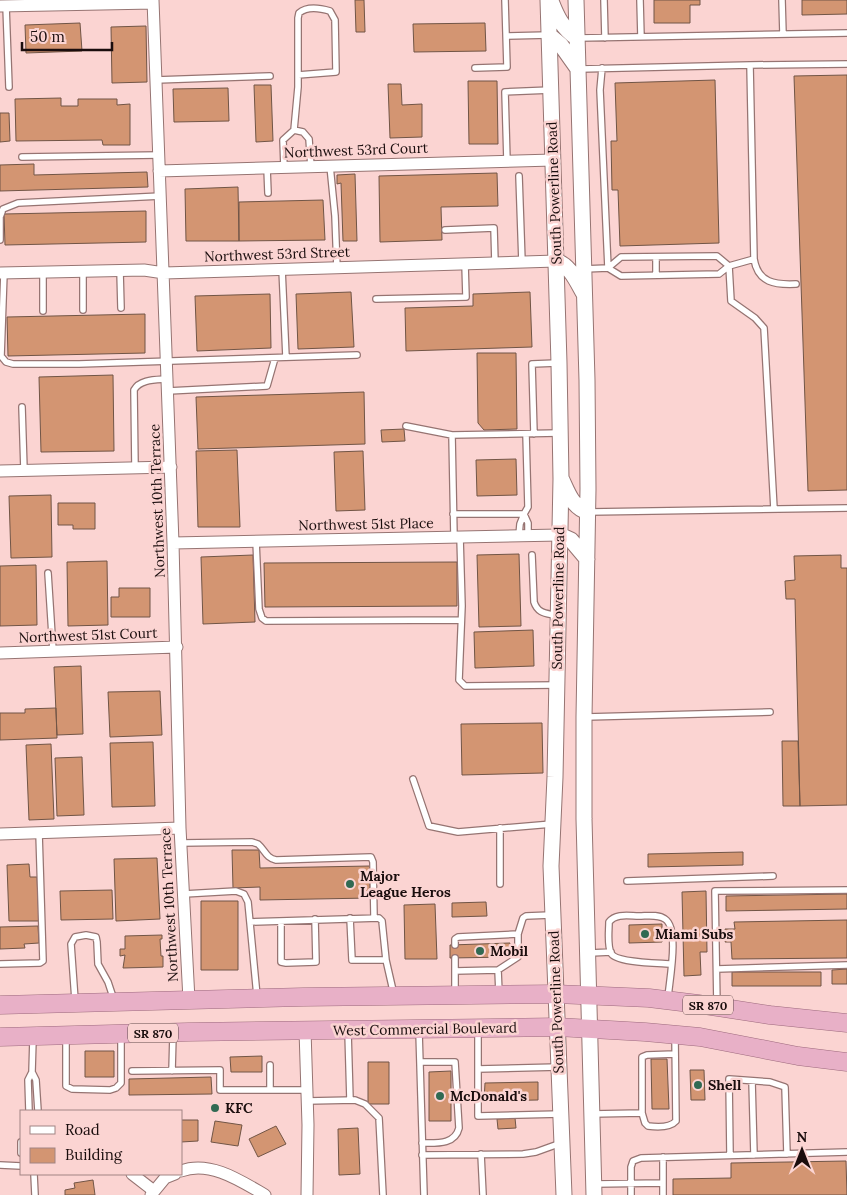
<svg xmlns="http://www.w3.org/2000/svg" width="847" height="1195" font-family="Lora,serif">
<rect width="100%" height="100%" fill="#fbd4d2"/>
<path fill="#d39572" stroke="#715546" d="M355 0H364L365 32H356Z
M654 0H700V5H690V23H654Z
M802 0H847V14L802 15Z
M80 23 82 51 26 53 25 25Z
M485 23 486 51 414 52 413 24Z
M146 26 147 82 112 83 111 27Z
M847 75V490L808 491 794 76Z
M715 80 719 243 620 246 618 190H612L611 141H617L615 83Z
M468 81H497L498 144H469Z
M388 84H401L402 105 422 104V137L390 138Z
M254 85H271L273 141 256 142Z
M228 88 229 121 174 122 173 89Z
M61 98V106H78V99H117V105L130 104V145H103L102 140 16 141 15 99Z
M0 113H9L10 141 0 142Z
M34 164V175L147 172 148 187 0 191V165Z
M497 173 498 206 441 207 442 240 380 242 379 176Z
M355 174 357 241H343L341 183 337 184V175Z
M238 187 239 241H186L185 189Z
M323 200 325 240 239 241V202Z
M146 211V242L5 245 4 214Z
M351 292 354 347 298 349 296 294Z
M530 292 532 347 406 351 405 308 473 306V294Z
M270 294 271 348 197 351 195 296Z
M145 314V353L8 356 7 317Z
M477 353H516L517 429 484 430 478 423Z
M113 375 114 451 41 452 39 377Z
M364 392 365 444 198 449 196 397Z
M404 429 405 441 382 442 381 430Z
M237 450 240 527H198L196 451Z
M363 451 365 510 336 511 334 452Z
M516 459 517 495 477 496 476 460Z
M51 495 52 557 11 558 9 496Z
M58 503H95V529H73V525H58Z
M519 554 521 626 479 627 477 555Z
M253 555 255 622 203 624 201 557Z
M841 555V568H847V805L800 806 795 599H786L785 581 795 580 794 556Z
M107 561 108 625 68 626 67 562Z
M457 562V606L265 607 264 563Z
M36 565 37 625 0 626V566Z
M119 588H150V617H111V597H119Z
M533 630 534 666 475 668 474 632Z
M81 666 83 734 57 735 54 667Z
M160 691 162 735 110 737 108 692Z
M56 708 57 738 0 740V713H25V709Z
M542 723 543 773 462 775 461 724Z
M782 741H798L800 806H783Z
M153 742 155 806 112 807 110 743Z
M51 744 54 819 29 820 26 745Z
M82 757 84 815 57 816 55 758Z
M232 850H259L260 868 370 866V898L260 900V887L233 888Z
M743 852V865L648 867V854Z
M157 858 160 919 116 921 114 859Z
M29 864 30 877H37L39 921H9L7 865Z
M112 890 113 919 61 920 60 891Z
M706 891 707 952H700L701 975 684 976 682 892Z
M847 894V909L726 911V896Z
M201 901H238V970H201Z
M486 902 487 916 452 917V903Z
M435 904 437 959H405L404 905Z
M847 920V958L732 959 731 942H725V929H735L734 922Z
M662 924V942L629 943V925Z
M38 926 39 943 24 944 25 948 0 949V927Z
M162 935V939H160L161 956H163V967L123 968 125 955 120 956V949H125V936Z
M510 943V957L450 958V945Z
M847 969V984H832V970Z
M732 972H821V986H732Z
M85 1051H114V1077H85Z
M262 1056V1072H231L230 1057Z
M651 1059H667L669 1109H652Z
M368 1062H389V1104H368Z
M690 1070H704L705 1100H691Z
M451 1071V1121H429V1072Z
M211 1077 212 1094 129 1095V1079Z
M538 1082V1100L484 1101 485 1083Z
M515 1118 516 1128 498 1129 497 1119Z
M181 1120H198V1141L181 1142Z
M215 1121 242 1125 238 1146 211 1142Z
M276 1126 286 1144 258 1157 249 1139Z
M358 1128 360 1174 339 1175 338 1129Z
M846 1161 847 1195H673V1179L731 1178V1163Z
M93 1180 95 1195H65V1190L75 1188 74 1183Z"/>
<g fill="none" stroke-linecap="round" stroke-linejoin="round">
<defs>
<path id="service" d="M604 0 605 38
M640 0 641 37
M782 0 783 34
M6 6 9 87
M506 36 549 35
M579 38 847 33
M750 65 847 64
M475 68 507 67 505 0
M580 69 750 65 754 259 729 266 731 301 755 318 764 328 774 509
M156 80 270 76
M294 130 303 132 309 139 311 167
M22 157 159 155
M507 161 505 92 551 90
M330 166 335 216 337 268
M284 167 283 140 294 130 298 87V18L299 13C307 6 320 8 330 11L335 20 336 72 298 75
M267 168 268 193
M519 176 522 262
M445 230 494 228 495 263
M0 240V217L3 209 18 203 161 196
M717 256 729 266 719 274 621 276 608 268 621 257Z
M656 257V275
M754 259C758 283 775 285 796 284
M282 269 286 357
M584 269 608 268 600 90 602 68
M83 271V310
M120 271 121 308
M4 273 1 356 6 362 13 364H79L357 355
M376 299 466 297 465 264
M43 311V272
M168 391 267 386 275 358
M22 407 24 470
M406 426 452 435 454 537
M534 434 532 364 557 363
M452 435 559 433
M135 468 134 390C140 379 156 380 168 379
M589 512 847 508
M453 514H524L528 507 526 434
M519 535 520 524 524 514 528 523V535
M460 537 462 606 459 680 465 686 556 685
M256 541 259 609 262 618 266 621 461 620
M532 555 534 602C538 614 546 613 558 616
M48 573 53 651
M586 717 770 712
M413 779 429 826 458 832 552 824
M181 843 252 842 258 844C265 850 266 858 276 860L371 857 373 862 374 917
M627 881 773 876
M500 884V828
M184 894 236 891 244 894 248 902 257 996
M350 918 352 960H386
M281 921V962L286 963 316 962 315 919
M250 922 379 918 382 921 386 960 394 995
M455 945V939L458 937 518 934 523 918 526 916 551 915
M590 953 611 952
M455 958V993
M0 964 40 963 43 961 39 833
M717 969 847 965
M498 970 499 993
M455 971 498 970 518 957V934
M668 998C669 982 680 929 665 919 658 914 647 916 639 916 629 916 616 913 609 922 609 931 607 945 611 953 615 963 660 963 671 964
M75 1000 71 944 75 937 86 935 96 937 97 942 98 964 108 982 114 1000
M717 1005 715 891 847 890
M478 1031V1116L561 1114
M348 1032 350 1100
M419 1032 424 1195
M675 1037 676 1121C670 1128 656 1127 648 1126L645 1123 642 1113V1057L647 1055 675 1054
M66 1038V1086L72 1089 110 1090 116 1088 121 1083V1036
M420 1062H455L459 1128C455 1145 436 1143 422 1143
M270 1065V1090
M478 1069 559 1067
M132 1071 220 1070V1090H307
M172 1071 173 1035
M32 1072 36 1080 38 1111
M752 1081 754 1155
M307 1101 355 1100 365 1104 379 1118 383 1195
M29 1111 28 1080 32 1072 33 1039
M592 1114 642 1113
M21 1142V1153
M481 1154 483 1195
M422 1155 523 1154 536 1152 561 1143
M730 1155 729 1079 770 1082 785 1087 787 1154
M663 1157V1195
M0 1165 21 1166
M34 1174 35 1195
M595 1184 663 1183
M631 1195V1167L633 1161 641 1158 847 1152"/>
<path id="minor" d="M153 0 173 543 180 828 189 1000
M0 6 153 3
M159 171 553 160
M0 273 144 270 164 273 556 261
M0 471 171 467
M173 543 560 535
M0 653 177 647
M0 834 180 828
M305 1030 308 1125 307 1195
M181 1171C210 1160 241 1181 265 1195
M132 1174 154 1191
M151 1195 165 1178 175 1174"/>
<path id="secondary" d="M548 0 559 363 561 479 555 777 551 866 564 1195
M576 0 587 380 588 489 584 717V819L594 1195
M551 1C557 17 563 29 577 38
M549 35 561 45 578 69
M556 261C570 265 577 282 584 294
M562 480C568 493 573 508 588 512
M560 535 571 540 587 559"/>
<path id="trunk" d="M0 1005 303 997 556 994 649 998 698 1004 770 1015 847 1023
M0 1037 188 1032 557 1027 645 1032 700 1037 798 1056 847 1062"/>
</defs>
<use href="#service" stroke="#967472" stroke-width="8"/>
<use href="#minor" stroke="#967472" stroke-width="13"/>
<use href="#secondary" stroke="#967472" stroke-width="17"/>
<use href="#trunk" stroke="#9d6a7d" stroke-width="19"/>
<use href="#service" stroke="#fff" stroke-width="5.5"/>
<use href="#minor" stroke="#fff" stroke-width="11"/>
<use href="#secondary" stroke="#fff" stroke-width="15"/>
<use href="#trunk" stroke="#e8b0c7" stroke-width="18"/>
</g>
<g fill="#316a53" stroke="#fbd4d2" stroke-width="2">
<circle cx="350" cy="884" r="5"/>
<circle cx="645" cy="934" r="5"/>
<circle cx="480" cy="951" r="5"/>
<circle cx="698" cy="1085" r="5"/>
<circle cx="440" cy="1096" r="5"/>
<circle cx="215" cy="1108" r="5"/>
</g>
<g text-anchor="middle" dominant-baseline="central" stroke-width="5" stroke-linejoin="round" paint-order="stroke">
<g fill="#fbd4d2" stroke="#5e4948" stroke-width="1">
<rect x="683" y="995.5" width="50" height="19" rx="4"/>
<rect x="128" y="1023.5" width="50" height="19" rx="4"/>
</g>
<g font-size="12" font-weight="bold" fill="#1a0d0d">
<text x="708" y="1005">SR 870</text>
<text x="153" y="1033">SR 870</text>
</g>
<g font-size="14" fill="#1a0d0d" stroke="#fbd4d2">
<text transform="translate(356 150) rotate(-2)">Northwest 53rd Court</text>
<text transform="translate(554 193) rotate(-92)">South Powerline Road</text>
<text transform="translate(277 254) rotate(-2)">Northwest 53rd Street</text>
<text transform="translate(157 501) rotate(-92)">Northwest 10th Terrace</text>
<text transform="translate(366 524) rotate(-1)">Northwest 51st Place</text>
<text transform="translate(558 598) rotate(-89)">South Powerline Road</text>
<text transform="translate(88 635) rotate(-2)">Northwest 51st Court</text>
<text transform="translate(169 905) rotate(-93)">Northwest 10th Terrace</text>
<text transform="translate(556 1002) rotate(-92)">South Powerline Road</text>
<text transform="translate(425 1029) rotate(-1)">West Commercial Boulevard</text>
</g>
<g font-size="14" font-weight="bold" fill="#1a0d0d" stroke="#fbd4d2" text-anchor="start">
<text x="360" y="876">Major<tspan x="360" dy="16">League Heros</tspan></text>
<text x="655" y="934">Miami Subs</text>
<text x="490" y="951">Mobil</text>
<text x="708" y="1085">Shell</text>
<text x="450" y="1096">McDonald's</text>
<text x="225" y="1108">KFC</text>
</g>
</g>
<rect x="20" y="1110" width="162" height="65" fill="#fbd4d2" stroke="#a18483"/>
<rect x="30" y="1126" width="25" height="8" fill="#ffffff" stroke="#a18483"/>
<text x="65" y="1135" font-size="15" fill="#1a0d0d">Road</text>
<rect x="30" y="1148" width="25" height="15" fill="#d39572" stroke="#a18483"/>
<text x="65" y="1160" font-size="15" fill="#1a0d0d">Building</text>
<g transform="translate(802 1150)" stroke="#fbd4d2" stroke-width="4" paint-order="stroke">
<path d="M0-4L9 19L0 12L-9 19Z" fill="#1a0d0d"/>
<text y="-8" font-size="14" font-weight="bold" text-anchor="middle" fill="#1a0d0d">N</text>
</g>
<path d="M22 42v8h90v-8" fill="none" stroke="#1a0d0d" stroke-width="2.5"/>
<text x="30" y="42" font-size="15" fill="#1a0d0d" stroke="#fbd4d2" stroke-width="4" paint-order="stroke">50 m</text>
</svg>
